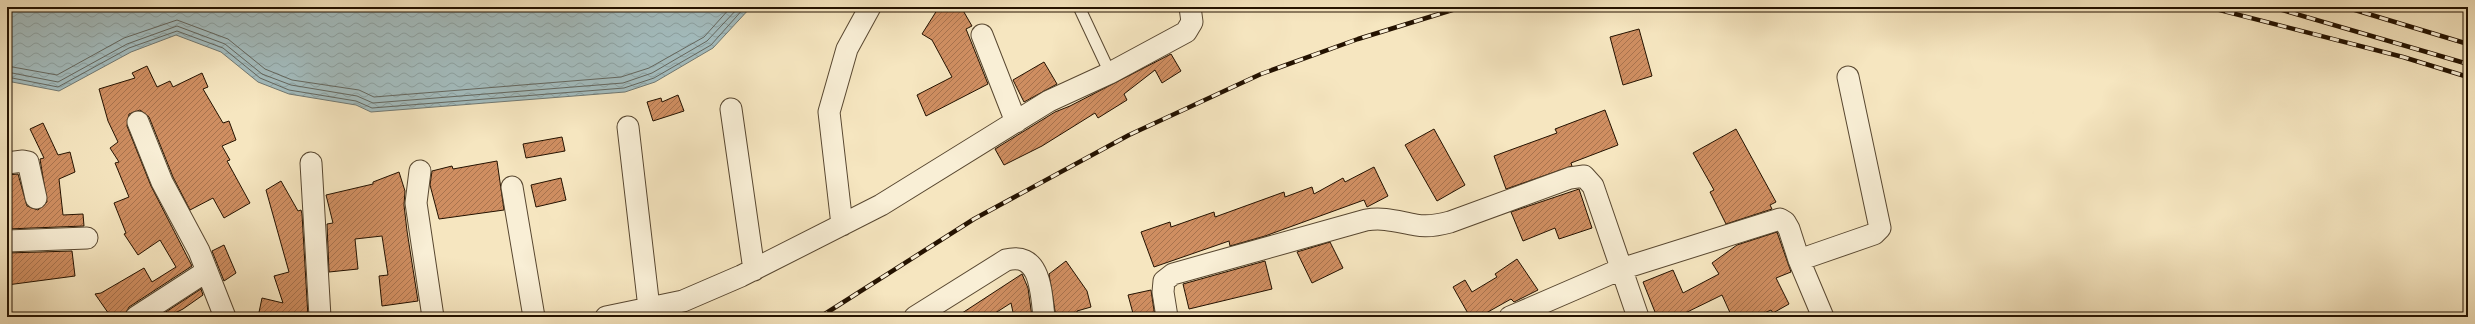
<svg xmlns="http://www.w3.org/2000/svg" width="2475" height="324" font-family="'IM FELL Double Pica',serif">
<defs>
<pattern id="water-waves" width="16" height="10" patternUnits="userSpaceOnUse"><rect width="16" height="10" fill="#a3bcbe"/><path d="M0 5q4-4 8 0t8 0" fill="none" stroke="#8ca1a2"/></pattern>
<pattern id="building-hatch" width="6" height="6" patternUnits="userSpaceOnUse"><rect width="6" height="6" fill="#cf8e61"/><path d="M-1 1l2-2M0 6l6-6M5 7l2-2" fill="none" stroke="#a8734e"/></pattern>
</defs>
<rect width="100%" height="100%" fill="#f6e6c0"/>
<filter id="stains"><feTurbulence type="fractalNoise" baseFrequency=".005" numOctaves="4"/><feColorMatrix values="0 0 0 0 .2 0 0 0 0 .09 0 0 0 0 .02 0 0 0 .5 -.17"/></filter>
<radialGradient id="worn" r=".72"><stop offset=".6" stop-color="#630" stop-opacity="0"/><stop offset="1" stop-color="#630" stop-opacity=".3"/></radialGradient>
<path fill="url(#water-waves)" stroke="#707872" d="M7 7H751L713 48 655 82 625 92 371 112 356 105 289 94 258 82 221 52 176 35 131 52 59 91 7 81Z"/>
<g fill="none" stroke-linecap="round" stroke-linejoin="round">
<path stroke="#64675f" stroke-width="1" d="M7 66 57 75 124 38 177 20 228 39 265 69 292 80 359 90 374 97 621 77 649 68 704 37 731 7
M7 72 58 82 127 44 177 26 225 44 262 74 291 85 357 96 373 103 623 83 652 73 707 41 739 7
M7 77 58 87 129 48 177 31 223 48 260 78 289 90 356 101 372 108 624 88 654 78 711 45 745 7"/>
</g>
<path fill="url(#building-hatch)" stroke="#241200" d="M939 7H961L972 26 966 29 988 84 926 116 917 95 952 77 932 40 922 34Z
M1639 29 1652 76 1623 85 1610 37Z
M1171 54 1181 71 1162 83 1155 70 1124 94 1127 100 1098 118 1095 113 1042 146 1004 165 995 149 1055 112 1070 106Z
M1044 62 1057 84 1024 102 1013 80Z
M147 66 157 87 170 81 173 87 202 73 208 87 203 89 223 123 229 121 236 140 222 146 230 160 227 161 250 203 224 218 213 198 190 210 173 177 149 117 140 110 129 114 127 126 151 186 192 266 129 307 124 317H111L95 294 101 293 144 268 152 282 176 267 160 240 138 255 124 234 126 233 114 203 129 197 115 163 119 162 110 148 118 142 108 121 99 89 135 78 132 73Z
M678 95 684 111 653 121 647 102 661 98 662 102Z
M1605 110 1618 145 1571 163 1572 166 1506 189 1494 156 1557 133 1555 129Z
M43 123 58 155 70 152 75 172 59 179 63 215 83 214 84 226 7 229V175L18 174 27 206 38 210 47 202 40 159 44 158 30 129Z
M1434 129 1465 185 1437 201 1405 145Z
M1736 129 1776 202 1770 205 1772 209 1726 224 1710 192 1714 190 1693 153Z
M562 137 565 151 526 158 523 144Z
M497 161 504 210 439 219 430 185 432 171 452 166 453 169Z
M1374 167 1388 196 1367 207 1364 200 1265 236 1230 246 1229 241 1154 267 1141 232 1170 222 1171 227 1214 212 1215 217 1284 192 1285 197 1312 187 1314 194 1343 178 1345 182Z
M399 172 405 191 404 205 407 231 418 301 382 306 379 276 388 275 382 236 355 239 358 269 329 272 327 224 333 223 326 195 373 184V182Z
M561 178 566 200 536 207 531 185Z
M281 181 298 211 301 210 302 214 308 317H258L262 298 283 303 274 276 289 272 266 190Z
M1579 189 1592 228 1559 239 1555 228 1523 241 1511 212Z
M1777 232 1791 272 1776 278 1789 304 1773 313 1771 310 1756 317H1732L1722 295 1677 317H1657L1643 282 1673 270 1683 293 1719 274 1712 263 1737 245Z
M1330 242 1343 268 1312 283 1297 252Z
M224 245 236 273 224 281 212 251Z
M72 251 75 276 7 285V253Z
M1517 259 1538 290 1514 302 1511 299 1479 317H1470L1453 287 1465 280 1472 292 1497 277 1495 274Z
M1066 261 1087 291 1091 307 1077 311V317H1056L1049 274Z
M1265 261 1272 289 1189 309 1183 284Z
M1022 274 1028 288 1032 317H1014L1011 303 989 317H956Z
M201 289 203 295 183 309 167 317H158Z
M1151 290 1155 317H1134L1128 295Z"/>
<g fill="none" stroke-linecap="round" stroke-linejoin="round">
<defs>
<path id="lane" d="M1079 7 1110 73"/>
<path id="street" d="M982 35 1016 122
M731 109 754 270
M138 122 162 182 199 251 225 317
M628 127 649 308
M7 163 23 161 28 162 36 198
M311 163 320 317
M420 171 416 203 433 317
M512 187 534 317
M842 225 829 112 847 49 870 7
M7 241 87 238
M1799 260 1874 234 1880 228 1848 77
M136 317 207 271
M606 317 683 301 741 276 881 205 1049 101 1110 73 1186 32 1192 22 1190 7
M915 317 1006 260C1041 251 1041 292 1044 317
M1167 317 1163 292 1164 281 1173 274 1366 220C1385 217 1398 222 1416 225 1427 227 1439 225 1450 222L1570 178 1584 176 1593 186 1638 317
M1510 317 1621 269 1780 219 1785 222 1789 229 1799 260 1823 317"/>
</defs>
<use href="#lane" stroke="#584730" stroke-width="13"/>
<use href="#street" stroke="#584730" stroke-width="23"/>
<use href="#lane" stroke="#f9efd6" stroke-width="11"/>
<use href="#street" stroke="#f9efd6" stroke-width="21"/>
<defs>
<path id="rail" d="M2208 7 2403 57 2468 77
M2272 7 2468 64
M2345 7 2468 44
M820 317 974 219 1129 135 1261 74 1358 39 1462 7"/>
</defs>
<use href="#rail" stroke="#241200" stroke-width="4.5"/>
<use href="#rail" stroke="#f9efd6" stroke-width="3" stroke-dasharray="9" stroke-linecap="butt"/>
</g>
<rect width="2475" height="324" fill="none" stroke="#f6e6c0" stroke-width="24"/>
<rect x="8" y="8" width="2459" height="308" fill="none" stroke="#241200" stroke-width="2"/>
<rect x="12" y="12" width="2451" height="300" fill="none" stroke="#241200"/>
<rect width="100%" height="100%" filter="url(#stains)"/>
<rect width="100%" height="100%" fill="url(#worn)"/>
</svg>
